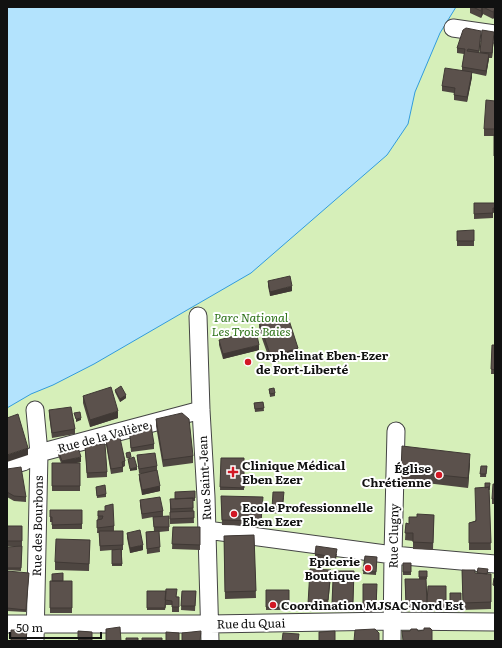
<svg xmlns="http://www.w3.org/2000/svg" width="502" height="648" font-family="Literata,serif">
<rect width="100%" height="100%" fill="#fffdf5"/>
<path fill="#d6efb9" d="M7 7H495V641H7Z"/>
<path fill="#b3e3fd" stroke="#329cdc" d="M7 7H456L440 33 415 92 408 124 387 155 251 273 94 364 53 385 31 394 7 408Z"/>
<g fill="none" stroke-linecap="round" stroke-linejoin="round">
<defs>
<path id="minor" d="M453 28 495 34
M198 316 201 410 206 497 210 641
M7 467 23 462 39 453 201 410
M207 530 393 555 495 564
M7 624H210L393 621 495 622
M35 641 39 453 35 410
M392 641 393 555 396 431"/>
</defs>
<use href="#minor" stroke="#444" stroke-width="19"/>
<use href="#minor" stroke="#fff" stroke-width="17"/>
</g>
<path fill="#4e4641" d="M470 7H495V16L493 19 483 14 481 18 470 13Z
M482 30 494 36 492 58H489L486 76 472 73V77L467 102 454 100V93L442 91V86L462 71V67L464 54 457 53V48L481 36 479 53H480Z
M495 101V163H494V136H484V129Z
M474 203H495V212L493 213V218L474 219Z
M457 231 474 235V246H457Z
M268 281 292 291 270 296 268 286Z
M259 322 298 355 271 364 259 330Z
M219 340 259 350 223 359 219 345Z
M492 345H495V374H491Z
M269 389 275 393V396L270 397Z
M115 390 126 398 120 402 115 392Z
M83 396 118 418 90 427 83 403Z
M263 402 264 411 255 412 254 403Z
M49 410 75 429V434L52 438 49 415Z
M156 419 193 456V463L163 467 156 426Z
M129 427 154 444V449L131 452Z
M106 440 125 461V466L123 467V472L111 474 106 445Z
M85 446 107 472V477L87 478Z
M58 450 81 462 74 463H80V491H52V463H61L58 455Z
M137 455 157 466V471L160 491 142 495 139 479V474L144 473H139Z
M221 458H244V490H220Z
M470 463 468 488 401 480V471Z
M481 466H487L486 477H480Z
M7 469 26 497V502L14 501 7 497Z
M495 484V504H492V499Z
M96 487 106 494V497L97 498Z
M195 491V501H193L194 523 170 524V499H175Z
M489 493 491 550H469V523L475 521Z
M221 496 263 502 261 526 222 525Z
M284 497 282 514 272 513V509Z
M140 500 163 511V516H160L169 527V531L159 532 160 552 147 554 146 532 154 531 153 517 142 519 140 505Z
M50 510H82V529H52V522H50Z
M98 511 114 526V531H112H123V550H122V566H112V550L100 551 99 533H97Z
M434 515 433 550 413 549V541L405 540 406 523 409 524 417 517Z
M7 526H22V546H7Z
M173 527H200V550L172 549Z
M127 533 143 550 130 553 127 538Z
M254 535 256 598 225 599 224 536Z
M90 540 89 571 55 570V562Z
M22 546 21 571 7 570V547Z
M315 554H337L335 565 328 564V561L315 559Z
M365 556 377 557 376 575 363 574Z
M403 563H411V575H403Z
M462 570 475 573 491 574V609L463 610Z
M7 571 29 575 26 612 7 611Z
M354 571 353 607H347V610H339V608H332L333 580H336Z
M419 571H427V579H422H426L427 609H406L405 579H419Z
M331 575 328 605H316L314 609H308V604Z
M50 581H72V613H50Z
M363 584 377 589 376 612H363Z
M428 586H446V611H432V608H427Z
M266 590H289V610H266Z
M147 591 179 597V612H172V605H166L165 610H147Z
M182 591H196L195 611 181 610Z
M450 593H461V609H450Z
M78 631 92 632V641H78Z"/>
<path fill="#403935" d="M483 7V14L481 18V11Z
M495 9V16L493 19V12Z
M494 32V36L492 58V53Z
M489 54V59L486 76V71Z
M472 72V77L467 102V97Z
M292 286V291L270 296V292Z
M259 345V350L223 359V354Z
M298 348V355L271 364V357Z
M126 395V398L120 402V399Z
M118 411V418L90 427V420Z
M81 418V420L76 422V419Z
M28 448V455L7 462V455Z
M470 454V463L468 488V478Z
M81 457V462L62 466V461Z
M137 467V470L130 471V469Z
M160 486V491L142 495V490Z
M143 545V550L130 553V548Z
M316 600V605L314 609V604Z"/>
<path fill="#5b514c" stroke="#403935" d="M473 7H482L481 11Z
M483 7H495V9L493 12Z
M466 28 481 31 479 51 468 49 467 51 489 54 486 71 462 67 465 49 457 48 463 30Z
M482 30 494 32 492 53 480 52Z
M445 68 472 72 467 97 454 95 455 88 442 86Z
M486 100 495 101V129H484Z
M494 134H495V156H494Z
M474 203H495V208H493V213L474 214Z
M474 230V241H457V231Z
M290 276 292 286 270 292 268 281Z
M287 314 298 348 271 357 259 322Z
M256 330 259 345 223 354 219 340Z
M492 345H495V370L491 369Z
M121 386 126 395 120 399 115 390Z
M111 387 118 411 90 420 83 396Z
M274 388 275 393 270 394 269 389Z
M263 402 264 408 255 409 254 403Z
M71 407 75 429 52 433 49 410Z
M80 412 81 418 76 419 74 413Z
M182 413 189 419 193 456 163 460 156 419Z
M18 414 28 448 7 455V418Z
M151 425 154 444 131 448 129 427Z
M120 438 125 461 122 462 123 467 111 469 106 440Z
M77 444 81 457 62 461 58 450Z
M105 444 107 472 87 473 85 446Z
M402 446 470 454 468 478 401 471Z
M130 452 131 457 127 458 126 453Z
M155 453 157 466 139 469 137 455Z
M134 457 137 467 130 469 128 459Z
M221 458H244V488L220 487Z
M52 463H80V486H52Z
M481 466H487L486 474H480Z
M21 467 26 497 14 496 7 492V469Z
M157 470 160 486 142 490 139 474Z
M485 483H490L489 490V487L485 488Z
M493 484H495V499H492Z
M105 485 106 494 97 496 96 487Z
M489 487 491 543H469V523L476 521 475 488Z
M195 491V498L175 499V492Z
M273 492H284L282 509H272Z
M221 496 263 497 261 521 222 520Z
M160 497 163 511 142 514 140 500Z
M193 498V508L171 509 170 499Z
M113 504 114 526 97 528V520L102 519 103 516H98V511H105V506Z
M50 510H82V524L52 525V517H50Z
M194 511V518L170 519V512Z
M417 514 434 515 433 543 413 542V533H405L406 523 409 524V517H417Z
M169 516V527H154L153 517Z
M7 526H22V541H7Z
M173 527H200V545L172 544Z
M140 530 143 545 130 548 127 533Z
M99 531H123V545L100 546Z
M159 531 160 547 147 549 146 532Z
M254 535 256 591 225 592 224 536Z
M56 539 90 540 89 564 55 562Z
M22 546 21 568H7V547Z
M316 546 337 549 335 560 328 559V556L315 554Z
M121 549 122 564H112V550Z
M365 556 377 557 376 572 363 571Z
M403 563H411V572H403Z
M478 568 488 569 487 574 477 573Z
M310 569 331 570 328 600H316L314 604H308Z
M462 570H475V573L491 574V602L463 603Z
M7 571 29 573 26 610 7 608Z
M336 571H354L353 602H347V605H339V604L332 603 333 580H336Z
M419 571H427V577H419Z
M63 573V581H52V574Z
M494 578H495V586L493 585Z
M405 579H426L427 604H406Z
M50 581H72V608H50Z
M363 584H377L376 607H363Z
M428 586H446V606H432V603H427Z
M166 589H177L176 597H179V607H172V601L165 600Z
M266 590H289V608L266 607Z
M147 591H166L165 608H147Z
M182 591H196L195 606H181Z
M450 593H461V606H450Z
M120 627 121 641H106V629Z
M424 628H430L432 630V641H403L402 631H410L411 629H417L418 631 424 630Z
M375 629 379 633V641H354L355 630Z
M11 630H27L26 641H11Z
M78 631 92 632V640L78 639Z
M201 631 200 641H182V633Z
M335 631V641H319V632Z
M166 632 179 633V641H166Z
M283 633 299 634 298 641H282Z
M126 638H138V641H126Z
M142 638H162V641H142Z"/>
<g fill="#d21825" stroke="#fff" stroke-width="1.5">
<circle cx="248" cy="362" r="4"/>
<path d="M231 466h4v4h4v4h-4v4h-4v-4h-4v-4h4z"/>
<circle cx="439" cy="475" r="4"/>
<circle cx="234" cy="514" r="4"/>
<circle cx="368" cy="568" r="4"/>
<circle cx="273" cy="605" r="4"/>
</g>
<g text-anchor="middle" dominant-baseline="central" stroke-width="4" stroke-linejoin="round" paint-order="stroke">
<g font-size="12" font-style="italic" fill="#2d7218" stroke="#fff">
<text x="251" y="317">Parc National<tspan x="251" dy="14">Les Trois Baies</tspan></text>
</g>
<g font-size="12" font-weight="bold" fill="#111" stroke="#fff" text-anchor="start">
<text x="256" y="355">Orphelinat Eben-Ezer<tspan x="256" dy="14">de Fort-Liberté</tspan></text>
<text x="242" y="465">Clinique Médical<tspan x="242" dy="14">Eben Ezer</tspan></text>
<text x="431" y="468" text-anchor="end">Église<tspan x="431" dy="14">Chrétienne</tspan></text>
<text x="242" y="507">Ecole Professionnelle<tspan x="242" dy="14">Eben Ezer</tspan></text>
<text x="360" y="561" text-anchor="end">Epicerie<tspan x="360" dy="14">Boutique</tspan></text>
<text x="281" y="605">Coordination MJSAC Nord Est</text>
</g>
<g font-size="12" fill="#111" stroke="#fff">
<text transform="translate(103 436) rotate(-15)">Rue de la Valière</text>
<text transform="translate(204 478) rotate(-93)">Rue Saint-Jean</text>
<text transform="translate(37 526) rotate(-89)">Rue des Bourbons</text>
<text transform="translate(393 536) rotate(-89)">Rue Clugny</text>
<text transform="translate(251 623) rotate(-1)">Rue du Quai</text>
</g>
</g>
<rect width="502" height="648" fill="none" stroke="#111111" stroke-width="16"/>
<path d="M10 632v6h91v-6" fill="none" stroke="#111111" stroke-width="2"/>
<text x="16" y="632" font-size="12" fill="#111111" stroke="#ffffff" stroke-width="3" paint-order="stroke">50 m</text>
</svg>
